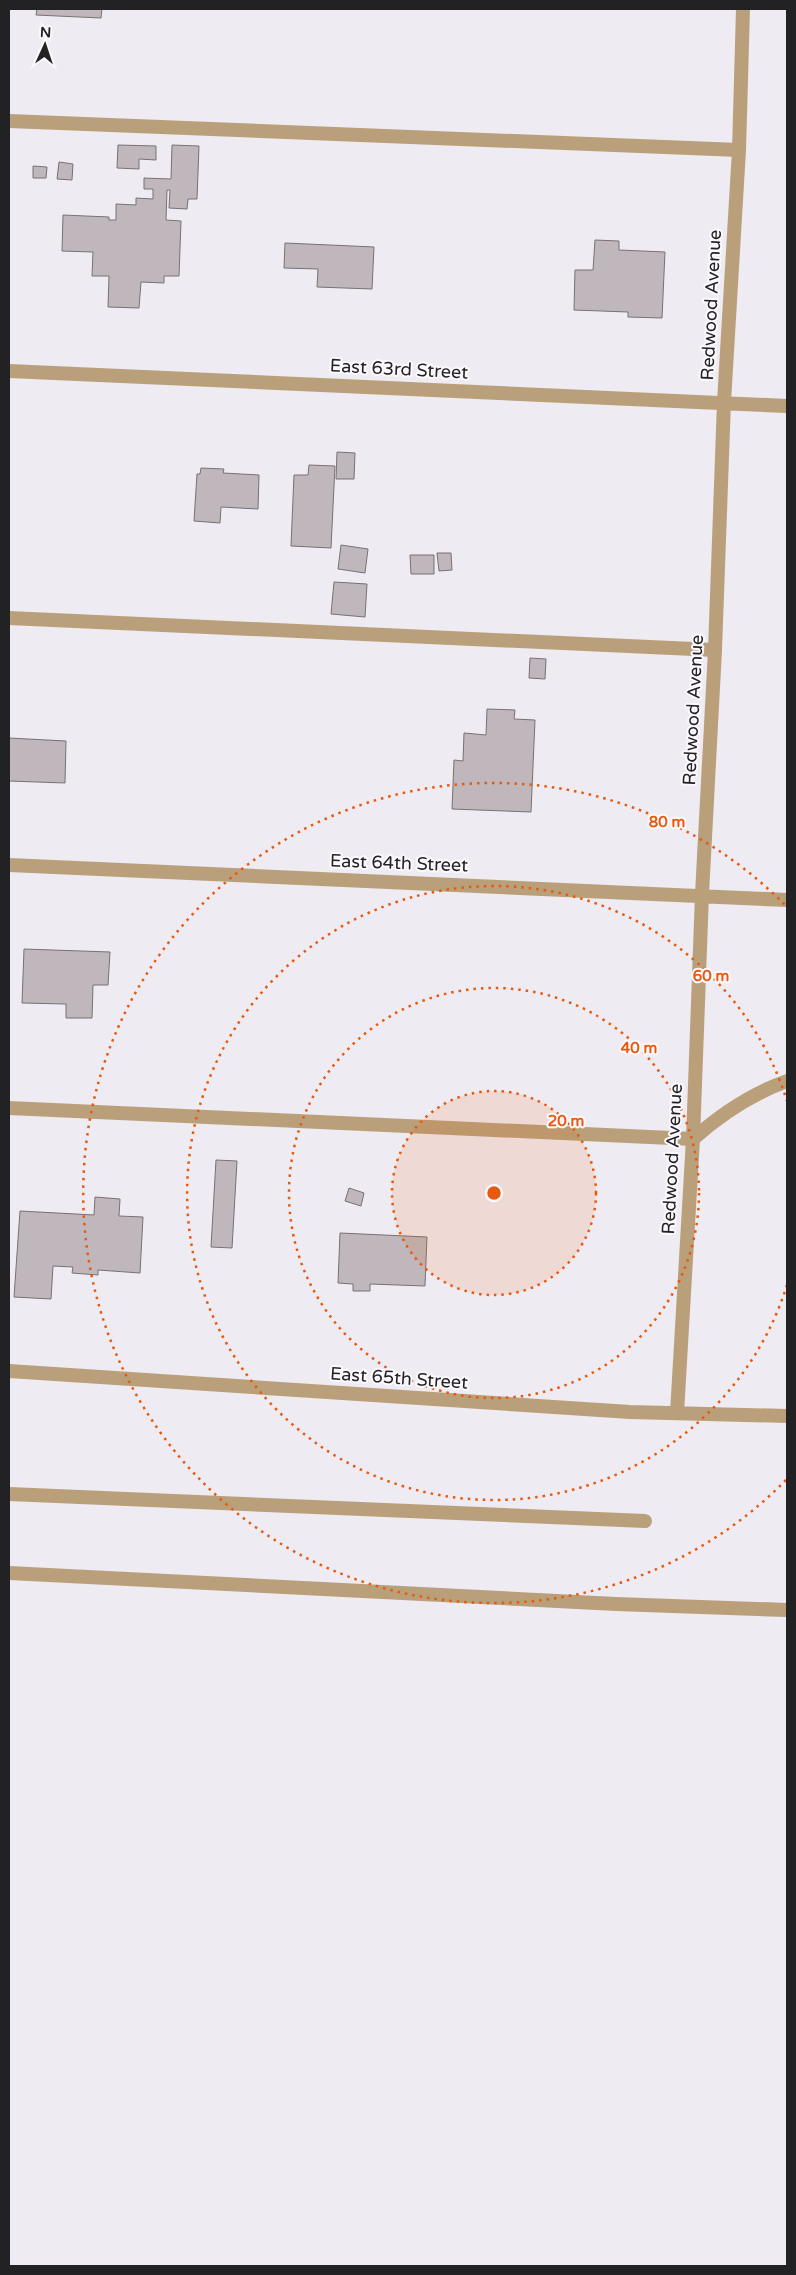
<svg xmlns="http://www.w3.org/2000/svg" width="796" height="2275" font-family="'Varela Round',sans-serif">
<rect width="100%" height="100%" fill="#efebf2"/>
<path fill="#bfb7bc" stroke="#777175" d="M37 9H102L101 18 36 15Z
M118 145 156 146V160L139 159V169L117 168Z
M172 145 199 146 197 199H188L187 209 169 208 170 190H167L166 220 181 221 179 276H164V283L141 282 139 308 108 307 109 276H92L93 252 62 251 63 215 109 217V220H116V204L136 205V198L153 199V189H144V178L171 179Z
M59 162 73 164 72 180 57 179Z
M33 166 47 167 46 178H33Z
M595 240 619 241V250L665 252 662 318 628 317V312L574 310 575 270H593Z
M285 243 374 247 372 289 317 287 318 269 284 268Z
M337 452 355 453 354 479H336Z
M309 465 335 466 331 548 291 546 294 475H308Z
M201 468 224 469 223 473 259 475 258 509 221 507 220 523 194 521 197 474H200Z
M341 545 368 549 365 573 338 569Z
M437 553H451L452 570 439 571Z
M410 555H434V574H411Z
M334 582 367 584 365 617 331 614Z
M530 658 546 659 545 679 529 678Z
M487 709 515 710 514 719 535 720 531 812 452 809 454 760 463 761 464 733 486 735Z
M9 738 66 741 65 783 9 781Z
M24 949 110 952 108 985H93L92 1018H66V1004L22 1003Z
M216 1160 237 1161 232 1248 211 1247Z
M349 1188 364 1193 361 1206 345 1201Z
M95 1197 120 1199 119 1216 143 1217 140 1273 98 1270V1275L72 1273 73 1267 53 1266 51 1299 14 1297 20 1211 94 1215Z
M340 1233 427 1237 425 1286 370 1284V1291H353V1284L338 1283Z"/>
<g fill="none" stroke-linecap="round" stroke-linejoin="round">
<path stroke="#b9a07a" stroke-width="14" d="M9 121 739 150
M9 618 715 650
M9 1108 693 1139C721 1114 751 1094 787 1081
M9 1494 645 1521
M9 1573 616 1604 787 1610"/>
<path stroke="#b9a07a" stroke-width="14" d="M9 371 787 406
M9 865 787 900
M9 1371 630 1412 787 1416
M677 1413 693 1139 702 894 715 650 724 402 739 150 743 9"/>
</g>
<circle cx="494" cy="1193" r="102" fill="#e8590c" fill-opacity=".12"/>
<g fill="none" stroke="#e8590c" stroke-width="2.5" stroke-dasharray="2.5 5">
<circle cx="494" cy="1193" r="102"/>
<circle cx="494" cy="1193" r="205"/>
<path d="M787 1285A307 307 0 1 1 787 1101"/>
<path d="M786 1480A410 410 0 1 1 786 906"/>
</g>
<g text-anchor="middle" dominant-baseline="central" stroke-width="4" stroke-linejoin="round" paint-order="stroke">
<g font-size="18" fill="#222123" stroke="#fcf9fe">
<text transform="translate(711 305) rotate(-87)">Redwood Avenue</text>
<text transform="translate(399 369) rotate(3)">East 63rd Street</text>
<text transform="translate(693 710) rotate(-87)">Redwood Avenue</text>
<text transform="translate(399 863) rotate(2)">East 64th Street</text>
<text transform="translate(672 1159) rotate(-87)">Redwood Avenue</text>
<text transform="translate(399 1378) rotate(4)">East 65th Street</text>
</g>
</g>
<circle cx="494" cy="1193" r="8" fill="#e8590c" stroke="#fcf9fe" stroke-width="2.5"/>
<g font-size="15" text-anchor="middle" font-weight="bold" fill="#e8590c" stroke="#fcf9fe" stroke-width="4" stroke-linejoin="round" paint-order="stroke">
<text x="667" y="827">80 m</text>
<text x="711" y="981">60 m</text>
<text x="639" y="1053">40 m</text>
<text x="566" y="1126">20 m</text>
</g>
<rect width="796" height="2275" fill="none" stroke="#222123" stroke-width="20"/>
<g transform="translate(45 45) rotate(3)" stroke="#fcf9fe" stroke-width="4" paint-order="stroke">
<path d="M0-4L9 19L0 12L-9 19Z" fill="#222123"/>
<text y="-8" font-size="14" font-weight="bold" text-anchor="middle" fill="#222123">N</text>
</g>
</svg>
